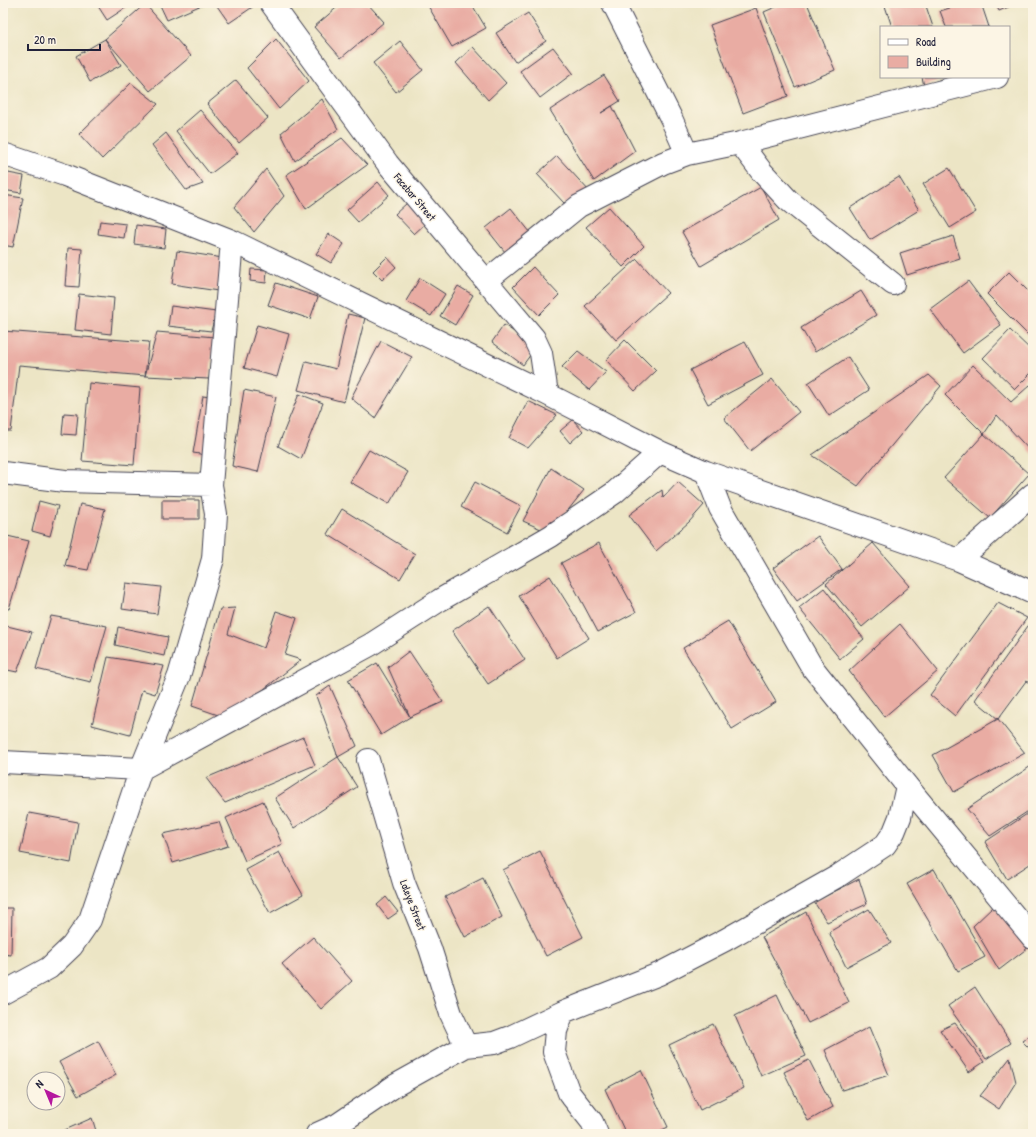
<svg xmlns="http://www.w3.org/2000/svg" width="1036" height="1137" font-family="'Patrick Hand',sans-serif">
<rect width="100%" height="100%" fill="#fcf5e5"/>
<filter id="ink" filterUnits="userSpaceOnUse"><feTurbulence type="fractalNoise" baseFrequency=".025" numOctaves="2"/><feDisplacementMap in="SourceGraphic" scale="8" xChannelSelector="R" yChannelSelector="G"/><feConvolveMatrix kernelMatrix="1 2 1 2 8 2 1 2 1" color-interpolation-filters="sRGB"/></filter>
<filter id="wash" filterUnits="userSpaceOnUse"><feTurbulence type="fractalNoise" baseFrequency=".012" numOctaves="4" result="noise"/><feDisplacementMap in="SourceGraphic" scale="16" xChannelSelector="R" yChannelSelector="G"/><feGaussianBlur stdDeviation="0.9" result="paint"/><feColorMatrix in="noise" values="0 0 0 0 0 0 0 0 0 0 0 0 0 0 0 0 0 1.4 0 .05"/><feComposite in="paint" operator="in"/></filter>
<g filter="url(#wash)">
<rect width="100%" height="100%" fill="#ece5c5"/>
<g id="blocks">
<path fill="#e9aca3" d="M96 3H133L107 20Z
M159 3H203L204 4 167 20Z
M215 3H256L257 4 229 23Z
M342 3H367L384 22 341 58 314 27Z
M471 3 486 28 452 47 427 4Z
M785 3H807L835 70 795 87 764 12Z
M884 3H925L933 27H892Z
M966 3H981L989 27H946L940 11Z
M995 3H1018L999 11Z
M145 4 191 56 150 91 105 39 121 65 90 82 76 56 105 39Z
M756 8 788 96 743 113 710 25Z
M528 13 546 41 515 62 496 33Z
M276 39 309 81 279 109 247 68Z
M400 41 423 70 396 92 373 63Z
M473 47 506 83 488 100 456 63Z
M553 47 573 73 540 98 520 71Z
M604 75 620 101 601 113 612 106 635 151 594 181 550 110Z
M922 77H946L924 86Z
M236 80 268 118 239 143 207 104Z
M131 83 158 104 102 159 79 134Z
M322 99 338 129 295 161 281 133Z
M200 110 238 153 210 174 176 131Z
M166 133 203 184 186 190 152 145Z
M342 138 367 165 306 209 286 175Z
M557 156 590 192 564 203 537 174Z
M949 168 976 212 950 228 923 184Z
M266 169 284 196 254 232 234 207Z
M3 172 24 176 21 193 3 190Z
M899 177 919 210 870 240 850 208Z
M378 182 389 195 358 222 347 210Z
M761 187 779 220 701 266 682 232Z
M3 195 23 198 13 247 3 245Z
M407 203 426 223 414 234 395 214Z
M609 207 644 246 623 267 586 227Z
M511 208 534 237 509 257 486 228Z
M100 221 126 224 124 238 98 234Z
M136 225 166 229 164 248 134 244Z
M329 234 344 244 331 263 316 254Z
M953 236 960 258 907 275 900 253Z
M68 248 82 249 79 287 65 286Z
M177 251 223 258 218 291 172 284Z
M387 257 396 267 382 280 373 271Z
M637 259 668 293 616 340 585 306Z
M533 267 559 295 539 315 513 287Z
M251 269 267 270 266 283 250 281Z
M1009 272 1033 296V340L987 294Z
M420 278 445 294 431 316 406 301Z
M968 281 1001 325 963 353 930 309Z
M276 283 318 297 310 319 268 305Z
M458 286 473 295 455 325 440 316Z
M861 291 876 315 815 352 801 328Z
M79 294 114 298 111 334 75 330Z
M171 306 216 312 211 331 168 326Z
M348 314 365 318 344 402 298 390 306 361 336 369Z
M257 325 289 334 277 377 244 368Z
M504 325 536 347 523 365 492 342Z
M1010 330 1033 352V371L1015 389 983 358Z
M3 331 149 342 145 376 157 332 215 337 209 379 145 376 19 365 11 431H3Z
M625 340 656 371 635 391 606 360Z
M381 341 412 357 375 418 351 398Z
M745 342 763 375 708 404 690 370Z
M578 351 606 372 589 390 562 367Z
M848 357 869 390 829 416 808 383Z
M973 365 1011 402 1030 385 1033 388V454L997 415 984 434 945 395Z
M929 375 941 386 858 486 812 455Z
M772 379 799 412 750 451 724 418Z
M89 383 140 388 134 465 82 461Z
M244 390 276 397 258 472 232 466Z
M299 394 323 403 301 459 278 446Z
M203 396 216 398 207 455 193 453Z
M528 401 557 415 528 448 509 438Z
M64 413 78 414 76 435 62 434Z
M573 420 583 431 570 443 560 431Z
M984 434 1029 474 990 518 944 478Z
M369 450 408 472 389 504 350 482Z
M551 468 584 490 550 533 523 521Z
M475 482 521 506 507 532 461 507Z
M678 482 704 505 689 522 656 551 629 515 662 490 663 498Z
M162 500H199V519H162Z
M39 501 58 506 50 536 32 531Z
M80 504 105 509 88 570 65 566Z
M342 509 415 554 400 579 327 534Z
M3 535 29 541 9 609 3 608Z
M818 536 842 569 797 601 773 568Z
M599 543 636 612 598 632 561 563Z
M873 543 910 586 862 627 826 584Z
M550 576 589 638 557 658 519 596Z
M126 583 161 587 157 614 122 609Z
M824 588 864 639 840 659 799 608Z
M998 603 1027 618 955 716 930 695Z
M489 606 525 660 488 684 452 631Z
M235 608 228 634 264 648 276 611 297 618 285 655 301 660 227 718 192 706 220 609Z
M51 616 107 626 91 682 36 669Z
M1033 619V685L1026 681 998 719 975 700Z
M728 621 776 702 732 729 683 648Z
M900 624 938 671 884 717 849 671Z
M3 625 32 632 17 672 3 669Z
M118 627 168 637 164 656 115 645Z
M409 651 443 702 410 717 388 667Z
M108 657 164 666 155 694 142 690 130 735 92 725Z
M377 663 410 717 381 735 348 680Z
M330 686 357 746 338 757 316 696Z
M998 719 1025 753 954 792 933 755Z
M303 737 315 765 225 803 206 778Z
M338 757 357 787 294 828 275 798Z
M1031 766 1033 769V808L990 836 967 809Z
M263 801 282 844 245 861 226 818Z
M1033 810V862L1007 879 985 842Z
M29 813 78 822 71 863 20 853Z
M219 822 228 846 173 863 163 834Z
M540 851 583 937 546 956 503 870Z
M279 852 303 895 270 913 246 870Z
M934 869 985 957 958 971 907 884Z
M483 878 502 917 465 937 445 897Z
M859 879 867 904 827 922 814 902Z
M386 897 398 912 388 919 377 905Z
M994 906 1029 947 999 970 973 926Z
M3 908H12L11 955 3 954Z
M869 909 891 943 846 967 829 932Z
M806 912 849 1003 808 1023 762 937Z
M313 937 352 981 321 1009 282 964Z
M975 987 1011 1043 986 1059 948 1006Z
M777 995 806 1056 761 1076 735 1016Z
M955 1023 984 1062 969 1072 940 1030Z
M713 1024 744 1088 700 1110 669 1045Z
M869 1027 889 1075 842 1090 825 1050Z
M1033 1033V1052L1022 1041Z
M98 1041 116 1075 78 1096 59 1062Z
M1010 1058 1016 1082 999 1109 980 1096Z
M809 1060 833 1107 808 1121 784 1072Z
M641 1070 668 1127 654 1134H626L605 1089Z
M92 1118 97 1134H56Z"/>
</g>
</g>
<g filter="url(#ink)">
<use href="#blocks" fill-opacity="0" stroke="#403f50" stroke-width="1"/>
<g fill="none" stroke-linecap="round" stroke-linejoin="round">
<defs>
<path id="minor" d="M271 3 388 164 534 338 541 353 547 394
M613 3 671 118 687 154
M740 143 762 172 788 200 893 284
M3 154 65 175 232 241 547 394 660 452 706 472 959 560 1033 593
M486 281 579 206 663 163 687 154 740 143 997 77
M706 472 720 508 812 667 907 786 1033 938
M3 473 65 481 211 485
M959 560 1033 494
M368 760 404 883 430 948 451 1014 466 1046
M3 762 141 769 179 676 213 559 216 514 211 485 232 241
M3 993 49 968 72 946 90 920 141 769 370 645 440 600 551 536 614 493 660 452
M563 1012 556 1031 554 1052 569 1093 592 1122 597 1134
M317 1134 337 1125 396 1085 466 1046 494 1043 510 1037 563 1012 659 974 725 940 838 876 885 845 894 832 900 817 907 786"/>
</defs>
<use href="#minor" stroke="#403f50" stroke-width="24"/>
<use href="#minor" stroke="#fff" stroke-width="22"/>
</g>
</g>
<g text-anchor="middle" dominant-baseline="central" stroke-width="3" stroke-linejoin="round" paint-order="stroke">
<g font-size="11" fill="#22223b" stroke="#fcf5e5">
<text transform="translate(415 197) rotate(50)">Facebar Street</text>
<text transform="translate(413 905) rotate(69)">Laleye Street</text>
</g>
</g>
<rect width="1036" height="1137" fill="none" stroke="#fcf5e5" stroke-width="16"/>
<rect x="880" y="26" width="130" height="52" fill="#fcf5e5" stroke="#a5a1a1"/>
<rect x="888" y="39" width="20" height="6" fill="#ffffff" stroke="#a5a1a1"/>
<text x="916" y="46" font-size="12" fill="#22223b">Road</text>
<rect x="888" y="56" width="20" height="12" fill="#e9aca3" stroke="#a5a1a1"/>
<text x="916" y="66" font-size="12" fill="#22223b">Building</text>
<g transform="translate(46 1091) rotate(316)"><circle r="19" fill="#fcf5e5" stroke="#a5a1a1"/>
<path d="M0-3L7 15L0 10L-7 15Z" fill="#b5179e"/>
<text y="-6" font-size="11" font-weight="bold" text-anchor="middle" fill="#22223b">N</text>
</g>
<path d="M28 44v6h72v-6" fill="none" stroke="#22223b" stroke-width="2"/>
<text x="34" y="44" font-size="12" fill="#22223b" stroke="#fcf5e5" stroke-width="3" paint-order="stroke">20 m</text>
</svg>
